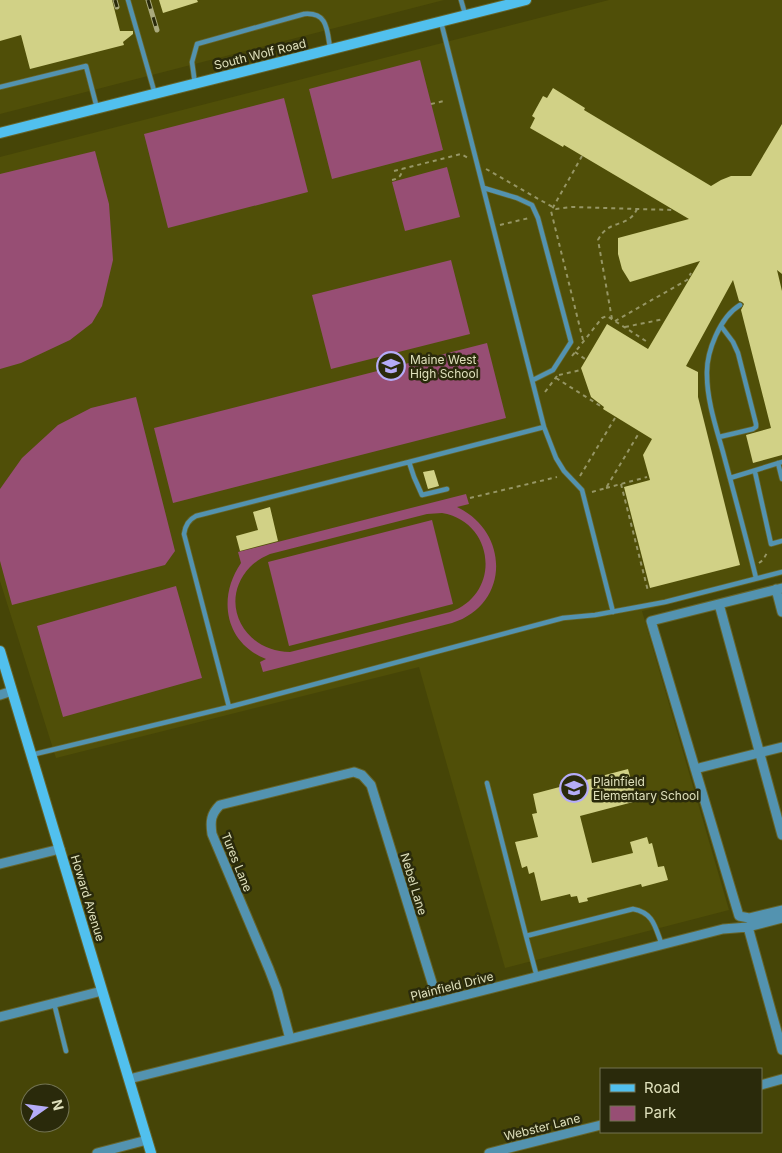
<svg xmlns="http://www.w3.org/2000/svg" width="782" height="1153" font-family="Inter,sans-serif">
<rect width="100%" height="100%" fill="#464507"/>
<path fill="#504f08" d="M0 0H444L0 114Z
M609 0H782V576L642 611 729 910 505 968 419 667 56 758 0 581V157Z"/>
<path fill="#974e74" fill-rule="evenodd" d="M420 60 443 150 332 179 309 89Z
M284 98 308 192 168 228 144 134Z
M95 151 109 204 113 260 102 306 92 323 70 340 21 363 0 369V174Z
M447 167 460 217 405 231 392 182Z
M451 260 470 334 331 369 312 295Z
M487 343 506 418 173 503 154 428Z
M136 397 175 551 165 565 12 605 0 561V489L22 458 58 425 91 408Z
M466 494 469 504 457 507C510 532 510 605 452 623L263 672 260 662 266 659C225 643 217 598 241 563L238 552ZM442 513C495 522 502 594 450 612L290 652C244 652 217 602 250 567 256 561 263 557 270 554L427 514Z
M432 520 453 604 289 646 268 562Z
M176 586 202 678 63 717 37 626Z"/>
<path fill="#d1d186" d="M0 0H112L120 31H133V34L123 42 124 45 30 69 21 35 0 41Z
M159 0H197L198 2 163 13Z
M553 88 585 108 584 110 711 186 721 180 731 176H751L782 124V274L777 270 782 291V455L753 463 746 435 771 428 741 310 744 304 742 302 739 301 733 280 686 366 698 372V397L740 565 650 588 624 487 650 480 643 455 652 439 603 409 604 407 591 397 581 368 607 324 648 349 700 261 630 282 622 269 618 254V238L689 219 564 145 563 147 530 128 535 118 532 116 543 96 547 98Z
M434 470 439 486 428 489 423 472Z
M270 507 278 541 240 551 236 536 258 530 253 512Z
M628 769 637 801 580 816 592 863 633 853 630 842 647 837 649 844 652 843 658 867 664 866 668 880 642 887 641 884 587 898 588 901 579 903 577 896 571 897 570 894 541 901 534 872 529 874 527 866 522 868 515 842 538 837 532 814 537 813 533 794Z"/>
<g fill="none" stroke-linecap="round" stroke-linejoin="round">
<defs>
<path id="lane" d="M128 0 155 94
M461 0 465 14
M441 22 544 427 556 458 564 471 582 490 613 612
M195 84 192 62 197 44 304 14C328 12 327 30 330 48
M0 87 86 66 97 108
M484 188 517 198 532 205 538 218 571 342 553 370 533 380
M740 305C720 317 706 352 707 375 707 402 717 430 724 456 735 497 746 537 756 578
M719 437 753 429 756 427V424L738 353 733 342 721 326
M409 462 544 427
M778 463 782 479
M755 472 771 544 782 541
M730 478 782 462
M229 707 184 534C185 526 188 520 196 516L409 462 414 477 422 495 447 489
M31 755 229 707 563 618 595 615 665 602 782 572
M487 783 526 936
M537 977 526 936 633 909C654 913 655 927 662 945
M54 1003 66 1051"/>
<path id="street" d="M782 588 651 621 739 916 749 918 782 910
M776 589 782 612
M719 604 782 835
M0 695 12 691
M695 769 782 747
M0 864 60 849
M748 927 782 1050
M0 1017 102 991
M290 1039 277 990 269 969 212 834C210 821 211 814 220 805L354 772 362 775 371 785 438 1002
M129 1079 438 1002 723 929 748 927 782 918
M761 1085 782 1079
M97 1153 147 1140
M489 1153 601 1125"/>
<path id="secondary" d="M0 133 526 0
M0 651 151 1153"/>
</defs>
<use href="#lane" stroke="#65642b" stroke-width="6"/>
<use href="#street" stroke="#65642b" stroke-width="11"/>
<use href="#secondary" stroke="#65642b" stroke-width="12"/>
<path stroke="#969665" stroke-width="2" stroke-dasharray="4 4" stroke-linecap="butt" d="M431 104 444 101
M582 156 551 211 583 340
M486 169 556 209 572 207 672 210
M394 171 461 154 468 158
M392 180C398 179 402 176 402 169
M500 225 529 218
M612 319 598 240C609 218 628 229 637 209
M615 321 687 280 691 273
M625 327 664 319
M575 352 585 359
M572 356 602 318 607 316 649 343
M559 375 581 370
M556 378 602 407
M545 392 557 376
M580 476 615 418
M621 484 648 591
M606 488 647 477
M592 492 606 488 639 433
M470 498 557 477
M759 563 763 560 768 551"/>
<use href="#lane" stroke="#5393b0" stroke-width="4.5"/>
<use href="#street" stroke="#5393b0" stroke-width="9"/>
<use href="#secondary" stroke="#51c0ee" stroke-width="10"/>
<defs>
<path id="rail" d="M115 0 117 7
M148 0 157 30"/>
</defs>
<use href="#rail" stroke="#aaaa7d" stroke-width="5"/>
<use href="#rail" stroke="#2a2a0b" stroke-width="3" stroke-dasharray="9" stroke-linecap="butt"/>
</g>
<defs>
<symbol id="school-ring" viewBox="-11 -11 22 22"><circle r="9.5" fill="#2a2a0b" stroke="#b5acf8" stroke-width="1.5"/><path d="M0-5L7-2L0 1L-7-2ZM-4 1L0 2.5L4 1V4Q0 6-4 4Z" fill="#b5acf8"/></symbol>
</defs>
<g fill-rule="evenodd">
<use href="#school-ring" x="375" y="350" width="32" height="32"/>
<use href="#school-ring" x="558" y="772" width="32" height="32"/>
</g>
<g text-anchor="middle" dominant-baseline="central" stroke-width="5" stroke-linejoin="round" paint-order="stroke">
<g font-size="12" fill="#dfe0bc" stroke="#2a2a0b">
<text transform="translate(260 54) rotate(-14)">South Wolf Road</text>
<text transform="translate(237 862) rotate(68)">Tures Lane</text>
<text transform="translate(414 884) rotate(73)">Nebel Lane</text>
<text transform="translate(88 898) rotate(73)">Howard Avenue</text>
<text transform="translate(452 986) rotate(-14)">Plainfield Drive</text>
<text transform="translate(542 1127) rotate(-14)">Webster Lane</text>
</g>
<g font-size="12" fill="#dfe0bc" stroke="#2a2a0b" text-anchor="start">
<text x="410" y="359">Maine West<tspan x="410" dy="14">High School</tspan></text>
<text x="593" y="781">Plainfield<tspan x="593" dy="14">Elementary School</tspan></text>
</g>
</g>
<rect x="600" y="1068" width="162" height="65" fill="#2a2a0b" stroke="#727352"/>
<rect x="610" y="1084" width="25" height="8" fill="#51c0ee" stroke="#727352"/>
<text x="644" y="1093" font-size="15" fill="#dfe0bc">Road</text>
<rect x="610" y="1106" width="25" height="15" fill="#974e74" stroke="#727352"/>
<text x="644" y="1118" font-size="15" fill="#dfe0bc">Park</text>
<g transform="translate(45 1108) rotate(76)"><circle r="24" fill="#2a2a0b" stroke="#727352"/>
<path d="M0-4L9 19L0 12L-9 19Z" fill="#b5acf8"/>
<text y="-8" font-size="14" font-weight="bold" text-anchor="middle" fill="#dfe0bc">N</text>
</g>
</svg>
